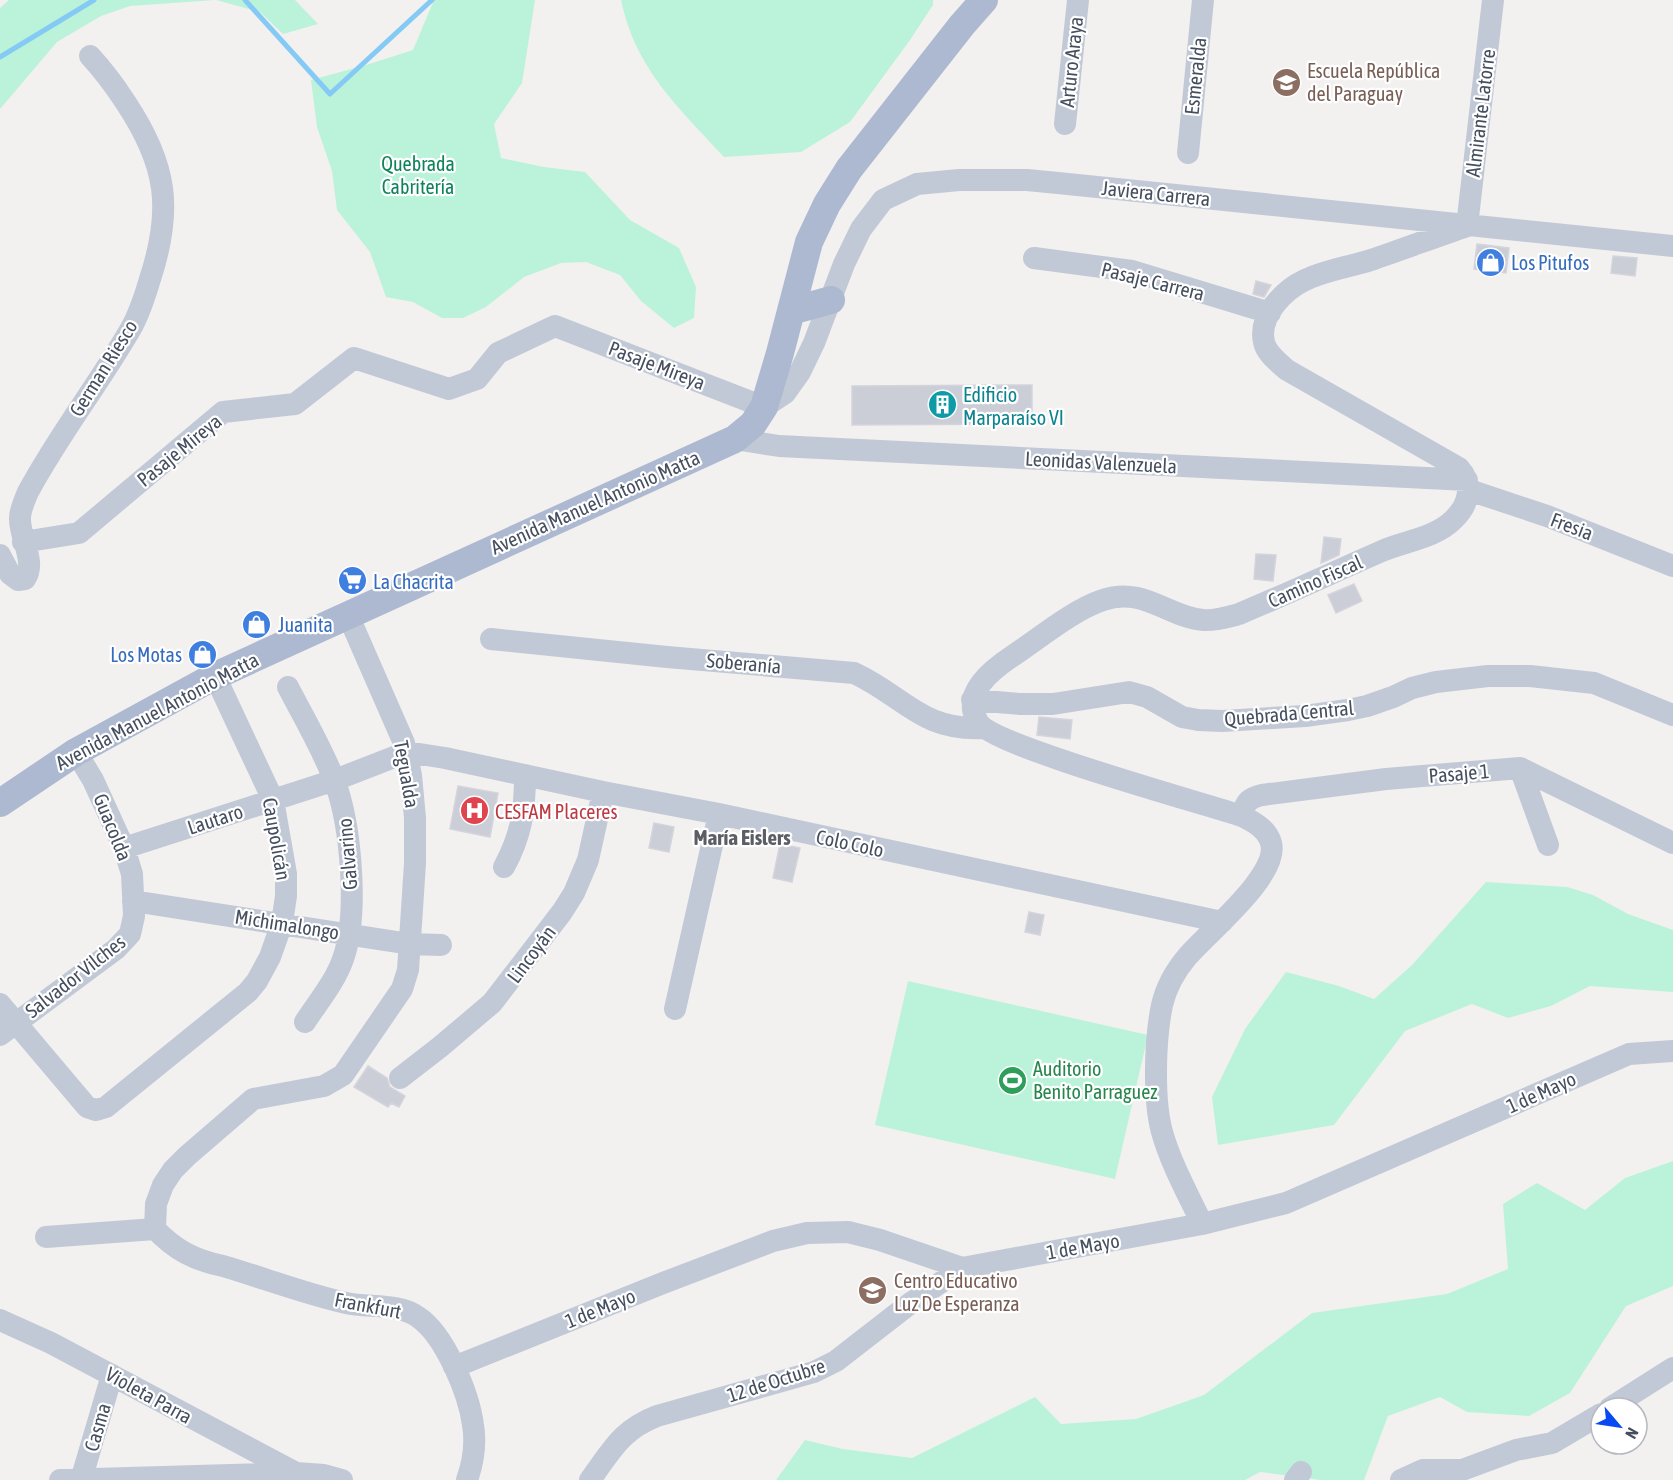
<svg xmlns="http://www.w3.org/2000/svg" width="1673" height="1480" font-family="'Asap Condensed',sans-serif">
<rect width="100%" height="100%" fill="#f3f0f0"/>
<path fill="#bbf3da" d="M9 0H215L130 6 101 16 57 42 0 109V8Z
M216 0H295L318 24 283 34 260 12Z
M434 0H535L522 83 494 124 501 158 544 167 585 172 630 220 679 248 696 287 694 318 674 328 641 301 620 275 586 262 561 263 524 277 486 307 463 318H442L413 302 386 297 370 252 337 210 332 171 317 127 311 80 366 65 413 50Z
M621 0H933V5L910 40 850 122 801 152 724 157C679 108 635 69 621 0Z
M1486 882 1567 887 1593 895 1628 914 1673 930V992L1590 986 1551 1006 1508 1018 1472 1004 1405 1031 1334 1125 1218 1145 1212 1097 1245 1029 1286 972 1339 986 1374 999 1412 965Z
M908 981 1148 1035 1115 1179 875 1125Z
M1673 1161V1286L1626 1306 1570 1393 1529 1416 1467 1412 1440 1397 1388 1416 1364 1480H1321L1260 1472 1245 1480H776L805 1440 843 1449 912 1458 1035 1397 1061 1424 1136 1419 1204 1395 1312 1313 1447 1294 1508 1269 1503 1204 1537 1183 1585 1210 1625 1178Z"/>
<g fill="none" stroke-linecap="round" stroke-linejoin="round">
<path stroke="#84caf4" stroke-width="5" d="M245 0 330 94 432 0
M0 57 94 0"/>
</g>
<path fill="#cbced6" stroke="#d3d4dc" stroke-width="1.5" d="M1477 244 1509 248 1506 273 1474 269Z
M1613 256 1637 258 1635 276 1611 273Z
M1256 281 1271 285 1264 297 1253 294Z
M1032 385V424L852 425V386Z
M1324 537 1341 539 1339 555 1321 563Z
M1256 554 1276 555 1273 581 1254 579Z
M1354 584 1362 601 1336 613 1328 595Z
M1039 717 1072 720 1070 739 1037 735Z
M458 786 498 793 490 837 450 829Z
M654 823 674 827 669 852 649 848Z
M780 844 800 848 792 882 773 878Z
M1029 912 1044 915 1040 935 1025 932Z
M368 1066 387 1078 390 1087 405 1096 399 1107 391 1103 388 1107 354 1087Z"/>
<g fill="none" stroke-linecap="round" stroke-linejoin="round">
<path stroke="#c2c9d6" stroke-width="22" d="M1065 124 1078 0
M1188 153 1203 0
M1034 258 1132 271 1270 313
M735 439 779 446 1467 480
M1469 490 1547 516 1673 566
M23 542 79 533 223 412 295 404 354 358 449 389 477 379 498 353 555 326 764 407 785 393 800 372 814 343 844 264 861 229 883 200 917 184 959 180H1027L1058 183 1673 246
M0 555 10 574 18 580 25 579C37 562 19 537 20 518 20 510 25 499 28 492 58 436 98 385 130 330 139 315 145 296 150 279 173 209 167 165 126 103 115 86 104 71 90 56
M348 615 404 743 411 775 415 818V863L408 970 402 989 343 1075 324 1086 253 1099 187 1156 173 1170 163 1185 156 1204 155 1229C175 1250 194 1260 223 1266 264 1278 305 1294 346 1303 369 1308 399 1303 418 1317 445 1335 469 1394 473 1425 476 1443 473 1463 467 1480
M491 639 667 657 854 673C904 696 921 731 983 728
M288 687C304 718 323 750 335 782 351 826 359 915 343 959 335 982 318 1002 305 1022
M972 700 1020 704H1053L1129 692 1147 697 1182 717 1198 720 1222 721 1305 716 1348 710 1367 706 1393 697 1412 688 1436 682 1488 676H1530L1594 683 1673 715
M1520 768 1548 845
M1242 816C1245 802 1249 798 1262 795L1386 779 1520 768 1673 843
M124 848 335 780 407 752 445 758 603 792 719 814 1222 922
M504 867C521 836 525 811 525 775
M133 901 410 944 441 945
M0 1004 87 1107 96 1110 106 1107 248 992 257 981 270 957 282 923 286 896V874L273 800 215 676
M675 1009 719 814
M0 1035 116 949 130 934 134 916 132 874 124 848 93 780 76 752
M400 1078 440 1047 492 1003 562 912 574 893 588 860 603 792
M1202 1224C1188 1194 1171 1164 1162 1132 1153 1099 1155 1039 1162 1005 1166 988 1176 970 1187 957 1207 933 1280 875 1271 843 1267 829 1254 822 1242 816 1203 803 993 746 978 722 960 693 993 669 1014 655 1041 637 1073 610 1103 600 1143 586 1168 617 1203 620 1215 621 1228 617 1239 614 1287 594 1334 572 1382 551 1405 541 1435 538 1453 520 1469 505 1474 485 1459 468L1287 370C1278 362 1266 353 1264 342 1258 316 1284 290 1305 280 1326 270 1349 267 1371 260 1403 249 1435 237 1467 226L1493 0
M46 1237 155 1229
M0 1320 51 1343 296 1473
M454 1367 663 1283 773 1241 807 1233 848 1232 880 1240 962 1268 1202 1224 1286 1203 1629 1054 1673 1051
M1610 1408 1673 1368
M60 1480 296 1473 324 1475 342 1480
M81 1480 112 1375
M590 1480C612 1450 621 1430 657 1416L814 1372 836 1361 912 1302 962 1268
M1295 1480 1301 1472
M1401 1480 1423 1470H1462L1516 1450 1552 1443 1601 1414"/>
<path stroke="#adb9d1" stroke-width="28" d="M791 311 831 300
M0 803 76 752 215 676 735 439 753 424 764 407 780 353 809 242 827 204 849 169 962 25 984 0"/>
</g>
<defs>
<symbol id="school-disc" viewBox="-11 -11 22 22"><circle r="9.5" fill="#8d6e63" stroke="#fff"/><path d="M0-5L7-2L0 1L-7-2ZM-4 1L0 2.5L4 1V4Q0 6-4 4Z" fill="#fff"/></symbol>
<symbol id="shop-disc" viewBox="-11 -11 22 22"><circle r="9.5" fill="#3f7fe0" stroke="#fff"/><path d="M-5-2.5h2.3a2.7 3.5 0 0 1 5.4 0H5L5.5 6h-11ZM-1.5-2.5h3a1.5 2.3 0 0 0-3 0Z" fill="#fff"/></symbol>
<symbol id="building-disc" viewBox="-11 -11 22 22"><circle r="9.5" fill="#0f9aa8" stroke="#fff"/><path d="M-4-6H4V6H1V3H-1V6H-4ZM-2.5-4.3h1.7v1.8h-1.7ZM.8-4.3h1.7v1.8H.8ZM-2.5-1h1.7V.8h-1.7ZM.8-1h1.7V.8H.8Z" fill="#fff"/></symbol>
<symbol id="supermarket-disc" viewBox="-11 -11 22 22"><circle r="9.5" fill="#3f7fe0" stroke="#fff"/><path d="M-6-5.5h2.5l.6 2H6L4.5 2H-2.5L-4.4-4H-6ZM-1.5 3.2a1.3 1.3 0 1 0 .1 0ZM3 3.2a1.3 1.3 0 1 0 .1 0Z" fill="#fff"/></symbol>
<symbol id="hospital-disc" viewBox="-11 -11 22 22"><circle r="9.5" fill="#e0444e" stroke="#fff"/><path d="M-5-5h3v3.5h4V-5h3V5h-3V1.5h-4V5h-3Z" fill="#fff"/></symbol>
<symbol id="stadium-disc" viewBox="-11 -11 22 22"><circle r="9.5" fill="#2e9e5b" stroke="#fff"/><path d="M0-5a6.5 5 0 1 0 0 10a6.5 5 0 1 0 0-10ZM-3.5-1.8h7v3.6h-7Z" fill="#fff"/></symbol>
<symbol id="university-disc" viewBox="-11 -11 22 22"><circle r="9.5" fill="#8d6e63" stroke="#fff"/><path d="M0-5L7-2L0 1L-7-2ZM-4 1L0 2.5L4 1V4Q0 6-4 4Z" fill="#fff"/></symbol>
</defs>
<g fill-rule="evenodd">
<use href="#school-disc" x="1270" y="66" width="33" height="33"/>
<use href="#shop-disc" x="1474" y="246" width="33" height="33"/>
<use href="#building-disc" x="926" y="388" width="33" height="33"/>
<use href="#supermarket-disc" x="336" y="564" width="33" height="33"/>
<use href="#shop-disc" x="240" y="608" width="33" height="33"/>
<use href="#shop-disc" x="186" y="638" width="33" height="33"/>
<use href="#hospital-disc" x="458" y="794" width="33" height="33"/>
<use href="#stadium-disc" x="996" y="1064" width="33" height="33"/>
<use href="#university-disc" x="856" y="1274" width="33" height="33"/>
</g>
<g text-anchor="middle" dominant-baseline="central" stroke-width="4.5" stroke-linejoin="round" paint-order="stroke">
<g font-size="20" fill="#464f5f" stroke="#fff">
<text transform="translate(1071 62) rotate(-84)">Arturo Araya</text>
<text transform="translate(1195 76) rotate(-84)">Esmeralda</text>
<text transform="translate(1480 113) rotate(-83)">Almirante Latorre</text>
<text transform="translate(1156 193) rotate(6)">Javiera Carrera</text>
<text transform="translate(1153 281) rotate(14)">Pasaje Carrera</text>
<text transform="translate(657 365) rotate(21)">Pasaje Mireya</text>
<text transform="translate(103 368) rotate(-58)">German Riesco</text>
<text transform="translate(179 450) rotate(-39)">Pasaje Mireya</text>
<text transform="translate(1101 462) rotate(3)">Leonidas Valenzuela</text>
<text transform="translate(595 502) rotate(-24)">Avenida Manuel Antonio Matta</text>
<text transform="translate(1572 526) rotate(21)">Fresia</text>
<text transform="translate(1315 581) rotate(-24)">Camino Fiscal</text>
<text transform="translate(744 663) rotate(5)">Soberanía</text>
<text transform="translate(157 711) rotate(-28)">Avenida Manuel Antonio Matta</text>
<text transform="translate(1289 713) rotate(-5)">Quebrada Central</text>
<text transform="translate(1459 773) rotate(-5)">Pasaje 1</text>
<text transform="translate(407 774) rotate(80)">Tegualda</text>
<text transform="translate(215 819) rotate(-18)">Lautaro</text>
<text transform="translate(113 827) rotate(68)">Guacolda</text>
<text transform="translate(277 839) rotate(80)">Caupolicán</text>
<text transform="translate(850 843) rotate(12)">Colo Colo</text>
<text transform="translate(347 854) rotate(-95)">Galvarino</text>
<text transform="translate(287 924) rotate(9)">Michimalongo</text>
<text transform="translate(531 954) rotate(-53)">Lincoyán</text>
<text transform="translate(75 976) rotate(-38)">Salvador Vilches</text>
<text transform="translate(1541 1092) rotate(-24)">1 de Mayo</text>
<text transform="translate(1083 1246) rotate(-10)">1 de Mayo</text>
<text transform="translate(368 1305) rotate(11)">Frankfurt</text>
<text transform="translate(600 1308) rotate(-22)">1 de Mayo</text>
<text transform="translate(776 1380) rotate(-18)">12 de Octubre</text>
<text transform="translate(149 1395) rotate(29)">Violeta Parra</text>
<text transform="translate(97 1427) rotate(-74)">Casma</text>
</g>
<g font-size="20" fill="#785e54" stroke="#fff" text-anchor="start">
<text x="1307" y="70">Escuela República<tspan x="1307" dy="23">del Paraguay</tspan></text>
<text x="894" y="1280">Centro Educativo<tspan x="894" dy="23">Luz De Esperanza</tspan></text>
</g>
<g font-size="20" fill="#0f825b" stroke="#fff">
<text x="418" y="163">Quebrada<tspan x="418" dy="23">Cabritería</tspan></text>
</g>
<g font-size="20" fill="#366cbe" stroke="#fff" text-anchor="start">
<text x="1511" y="262">Los Pitufos</text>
<text x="373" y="581">La Chacrita</text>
<text x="278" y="624">Juanita</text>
<text x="182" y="654" text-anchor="end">Los Motas</text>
</g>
<g font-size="20" fill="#0d838f" stroke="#fff" text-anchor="start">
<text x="963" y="394">Edificio<tspan x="963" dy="23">Marparaíso VI</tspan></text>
</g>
<g font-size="20" fill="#be3a42" stroke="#fff" text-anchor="start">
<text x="495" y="811">CESFAM Placeres</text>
</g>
<g font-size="20" fill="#27864d" stroke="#fff" text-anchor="start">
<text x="1033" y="1068">Auditorio<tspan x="1033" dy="23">Benito Parraguez</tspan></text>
</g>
<g font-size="21" font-weight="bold" fill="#5c5e66" stroke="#fff">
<text x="742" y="837">María Eislers</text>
</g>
</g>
<g transform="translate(1619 1426) rotate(119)"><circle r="28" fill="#ffffff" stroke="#b5b9bf" stroke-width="1.5"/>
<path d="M0-4.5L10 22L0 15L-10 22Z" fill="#0949f3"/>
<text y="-9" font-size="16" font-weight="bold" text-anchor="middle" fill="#464f5f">N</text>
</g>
</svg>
